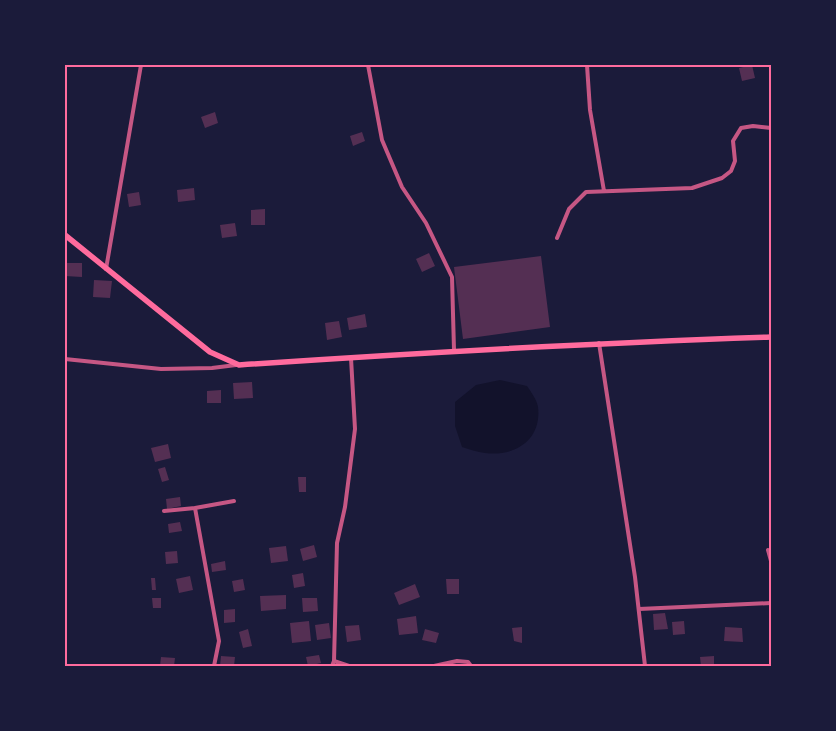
<svg xmlns="http://www.w3.org/2000/svg" width="836" height="731" font-family="Signika,sans-serif">
<rect width="100%" height="100%" fill="#1b1b3a"/>
<path fill="#12122b" d="M500 380 527 386C531 392 537 400 538 407 542 440 515 457 485 453 477 452 469 449 462 447L455 426V402L476 385Z"/>
<path fill="#542f53" d="M752 65 755 78 742 81 739 68Z
M215 112 218 123 205 128 201 117Z
M362 132 365 141 353 146 350 136Z
M194 188 195 200 178 202 177 190Z
M139 192 141 205 129 207 127 194Z
M265 209V225H251V210Z
M235 223 237 236 222 238 220 225Z
M429 253 435 266 422 272 416 259Z
M541 256 550 327 463 339 454 267Z
M65 263H82V277L65 276Z
M94 280 112 281 110 298 93 297Z
M365 314 367 327 349 330 347 318Z
M339 321 342 337 327 340 325 323Z
M252 382 253 398 234 399 233 383Z
M221 390V403H207V391Z
M168 444 171 458 155 462 151 448Z
M165 467 169 480 162 482 158 469Z
M298 477H306V492H299Z
M180 497 181 506 167 509 166 499Z
M180 522 182 531 169 533 168 524Z
M314 545 317 557 303 561 300 549Z
M286 546 288 561 271 563 269 548Z
M177 551 178 563 166 564 165 552Z
M225 561 226 570 212 572 211 564Z
M303 573 305 586 294 588 292 575Z
M190 576 193 590 179 593 176 579Z
M151 578H155L156 590H152Z
M243 579 245 590 234 592 232 581Z
M446 579H459V594H447Z
M415 584 420 597 399 605 394 593Z
M286 595V609L261 611 260 596Z
M152 598H161V608H153Z
M302 598H317L318 611 303 612Z
M235 609V622L224 623V610Z
M665 613 668 629 654 630 653 614Z
M416 616 418 633 399 635 397 619Z
M309 621 311 641 292 643 290 623Z
M684 621 685 634 673 635 672 622Z
M329 623 331 638 317 640 315 625Z
M359 625 361 640 347 642 345 626Z
M522 627V643L514 641 512 628Z
M725 627 742 628 743 642 724 641Z
M248 629 252 646 243 648 239 632Z
M425 629 439 633 436 643 422 640Z
M319 655 321 663 308 666 306 657Z
M221 656 235 657 234 666H220Z
M714 656V666H701L700 657Z
M161 657 175 658 174 666H160Z"/>
<g fill="none" stroke-linecap="round" stroke-linejoin="round">
<path stroke="#c65784" stroke-width="4" d="M368 65 382 140 402 187 426 223 452 277 454 350
M587 65 590 110 604 191
M557 238 569 209 586 192 692 188 722 178 731 171 735 161 733 141 741 128 753 126 771 128
M106 269 141 65
M599 343 635 577 645 666
M65 359 161 369 212 368 236 365
M195 508 219 641 214 666
M164 511 195 508 234 501
M768 550 771 561
M639 609 771 603
M334 661 349 666
M332 666 334 661 337 543 345 507 355 429 351 358
M434 666 457 661 468 662 471 666"/>
<path stroke="#ff6b9d" stroke-width="5.5" d="M65 235 210 352 239 365C416 353 593 343 771 337"/>
</g>
<rect width="836" height="731" fill="none" stroke="#1b1b3a" stroke-width="132"/>
<rect x="66" y="66" width="704" height="599" fill="none" stroke="#ff6b9d" stroke-width="2"/>
</svg>
